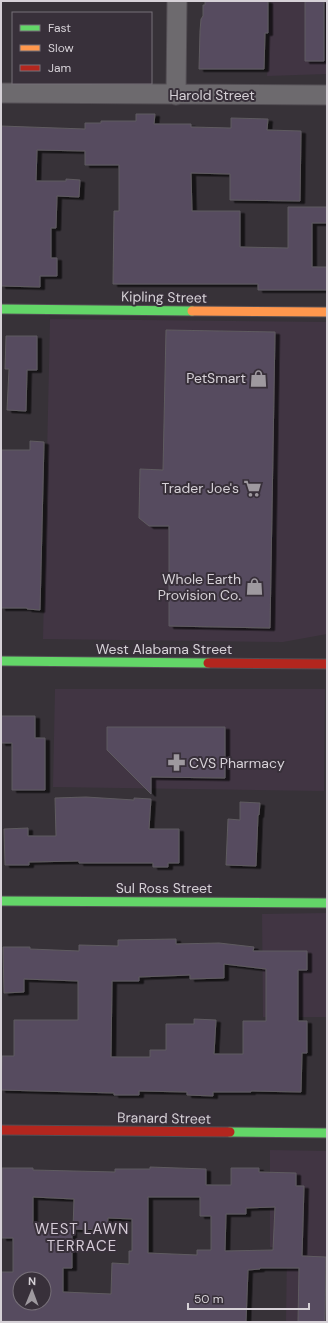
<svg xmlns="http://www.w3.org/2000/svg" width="328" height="1323" font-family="'DM Sans',sans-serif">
<defs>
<filter id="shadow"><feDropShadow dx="4.5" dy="2.5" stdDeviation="0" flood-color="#0009"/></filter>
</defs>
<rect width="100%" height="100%" fill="#373238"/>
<path fill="#413543" d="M271 1H327V74L267 76Z
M50 319 327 322V634L283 642 43 639Z
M55 689H325L324 791 53 787Z
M327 913V1017H263L262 914Z
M270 1150 327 1151V1322H286L287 1248 270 1247Z"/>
<path fill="#574c5e" stroke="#5f5b60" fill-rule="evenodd" filter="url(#shadow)" d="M205 1H268V33H265L264 69H199L200 31 201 19 203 16V5H205Z
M305 1H324V61H305Z
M136 114H155L154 124H191V127L231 128V118L268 119 267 130 301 131 300 201 230 200V174L191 173 192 211H240V247L288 248V207H327V223H312V267H327V290H258V284H113L114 211H119V165H85V151L37 150 36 181H66V179L80 180 79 197 57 196 56 228H51V258H57V276H40V287L1 286V126L85 129V123H101V121H136Z
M166 330 275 332 270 628 169 626V526H149L139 518 140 469 163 470Z
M6 336H37V370H27L26 411 7 410 9 369H5Z
M30 441 44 442 40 610 27 609V608H1V450H30Z
M1 716H35V738H45V790H12V743H1Z
M107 727H225V778L151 777V794L107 750Z
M86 797 134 800V798L151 799 149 829H179V863H168V867H153V863H79V861L29 862V865H5L4 829 28 828V836H56L55 798Z
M240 802 260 803 259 815H258L256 866 226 865 228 819 240 820Z
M176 939V944L219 943 254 947 253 951H307V970H298V1021H307V1053H302L301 1092 251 1091V1092H213V1096L187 1095V1092L139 1091V1095H114V1093L1 1090 2 1056H14V1020H78V981L24 979V992L4 993 3 947H30V949L79 951V945L118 946V940ZM224 964 266 969V1021H243V1054H214L216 1020 194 1019V1024H166V1050H150V1057H111L112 981H139V977L190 975V979L224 978Z
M150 1167 206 1169V1185H231V1168H259V1172L296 1173V1186H304L302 1256 326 1257 325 1322H298L299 1268H260V1269L248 1270 246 1322 1 1321V1272H13V1238H2V1168H33V1170L115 1172V1169H150ZM33 1197 74 1199 73 1229 107 1230 108 1218 132 1219V1251H129V1264L112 1263 111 1294 63 1292V1268H72V1224L33 1223ZM148 1197H200V1216H211V1250H197V1255L148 1253ZM275 1207 273 1250 225 1251 226 1214H246V1208ZM20 1279H44V1303H20Z"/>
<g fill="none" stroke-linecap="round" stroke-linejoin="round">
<defs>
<path id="street" d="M1 93 327 95
M176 95 177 1"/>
<path id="fast" d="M1 309 192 311
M1 661 208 663
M1 901 327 903
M230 1132 327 1133"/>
<path id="slow" d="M192 311 327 312"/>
<path id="jam" d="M208 663 327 664
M1 1130 230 1132"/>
</defs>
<use href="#street" stroke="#534e54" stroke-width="21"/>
<use href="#fast" stroke="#534e54" stroke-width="11"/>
<use href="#slow" stroke="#534e54" stroke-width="11"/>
<use href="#jam" stroke="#534e54" stroke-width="11"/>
<use href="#street" stroke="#6d6a6e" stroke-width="19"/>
<use href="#fast" stroke="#63d668" stroke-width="9"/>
<use href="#slow" stroke="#ff974d" stroke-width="9"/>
<use href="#jam" stroke="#b3261e" stroke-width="9"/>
</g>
<defs>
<symbol id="shop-bare" viewBox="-9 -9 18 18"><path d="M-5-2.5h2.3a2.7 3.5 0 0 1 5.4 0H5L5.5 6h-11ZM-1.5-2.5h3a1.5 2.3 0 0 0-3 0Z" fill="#9e999f" stroke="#38303a" stroke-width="2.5" paint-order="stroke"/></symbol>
<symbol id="supermarket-bare" viewBox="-9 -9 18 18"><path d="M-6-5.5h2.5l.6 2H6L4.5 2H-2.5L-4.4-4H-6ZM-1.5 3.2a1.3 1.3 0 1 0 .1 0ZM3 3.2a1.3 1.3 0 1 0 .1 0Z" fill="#9e999f" stroke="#38303a" stroke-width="2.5" paint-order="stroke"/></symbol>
<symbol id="pharmacy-bare" viewBox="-9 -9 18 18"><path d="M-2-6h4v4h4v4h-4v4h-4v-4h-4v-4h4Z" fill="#9e999f" stroke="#38303a" stroke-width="2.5" paint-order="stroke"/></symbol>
</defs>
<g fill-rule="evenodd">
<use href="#shop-bare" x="246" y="366" width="25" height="25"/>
<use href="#supermarket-bare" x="240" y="476" width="25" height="25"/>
<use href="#shop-bare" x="242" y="574" width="25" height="25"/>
<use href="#pharmacy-bare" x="164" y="750" width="25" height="25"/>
</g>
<g text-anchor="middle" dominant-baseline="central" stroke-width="4" stroke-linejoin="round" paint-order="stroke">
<g font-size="14" fill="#d6d1d7" stroke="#38303a">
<text x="212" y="95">Harold Street</text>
<text transform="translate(164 297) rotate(1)">Kipling Street</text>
<text x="164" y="649">West Alabama Street</text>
<text x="164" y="888">Sul Ross Street</text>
<text transform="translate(164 1118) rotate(1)">Branard Street</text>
</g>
<g font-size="14" fill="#d6d1d7" stroke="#38303a" text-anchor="end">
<text x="246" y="378">PetSmart</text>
<text x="239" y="488">Trader Joe's</text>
<text x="241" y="579">Whole Earth<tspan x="241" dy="16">Provision Co.</tspan></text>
<text x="189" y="763" text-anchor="start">CVS Pharmacy</text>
</g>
<g font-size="15" letter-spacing="1" fill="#d4cad6" stroke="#38303a">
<text x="82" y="1229">WEST LAWN<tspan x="82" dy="17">TERRACE</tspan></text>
</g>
</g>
<rect width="328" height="1323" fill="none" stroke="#d6d1d7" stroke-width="4"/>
<rect x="12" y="12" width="140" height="72" fill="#38303a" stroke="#777079"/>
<rect x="20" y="25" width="20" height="6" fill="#63d668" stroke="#777079"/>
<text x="48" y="32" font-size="12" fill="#d6d1d7">Fast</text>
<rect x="20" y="45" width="20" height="6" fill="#ff974d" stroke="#777079"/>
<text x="48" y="52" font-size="12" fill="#d6d1d7">Slow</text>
<rect x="20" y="65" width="20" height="6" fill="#b3261e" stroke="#777079"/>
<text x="48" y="72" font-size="12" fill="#d6d1d7">Jam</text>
<g transform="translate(32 1291) rotate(1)"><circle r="19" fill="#38303a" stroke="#777079"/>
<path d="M0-3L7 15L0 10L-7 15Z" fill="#9e999f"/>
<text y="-6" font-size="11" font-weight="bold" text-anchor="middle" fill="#d6d1d7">N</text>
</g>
<path d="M188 1303v6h121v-6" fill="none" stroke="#d6d1d7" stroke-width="2"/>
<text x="194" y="1303" font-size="12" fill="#d6d1d7" stroke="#38303a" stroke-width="3" paint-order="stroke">50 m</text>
</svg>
